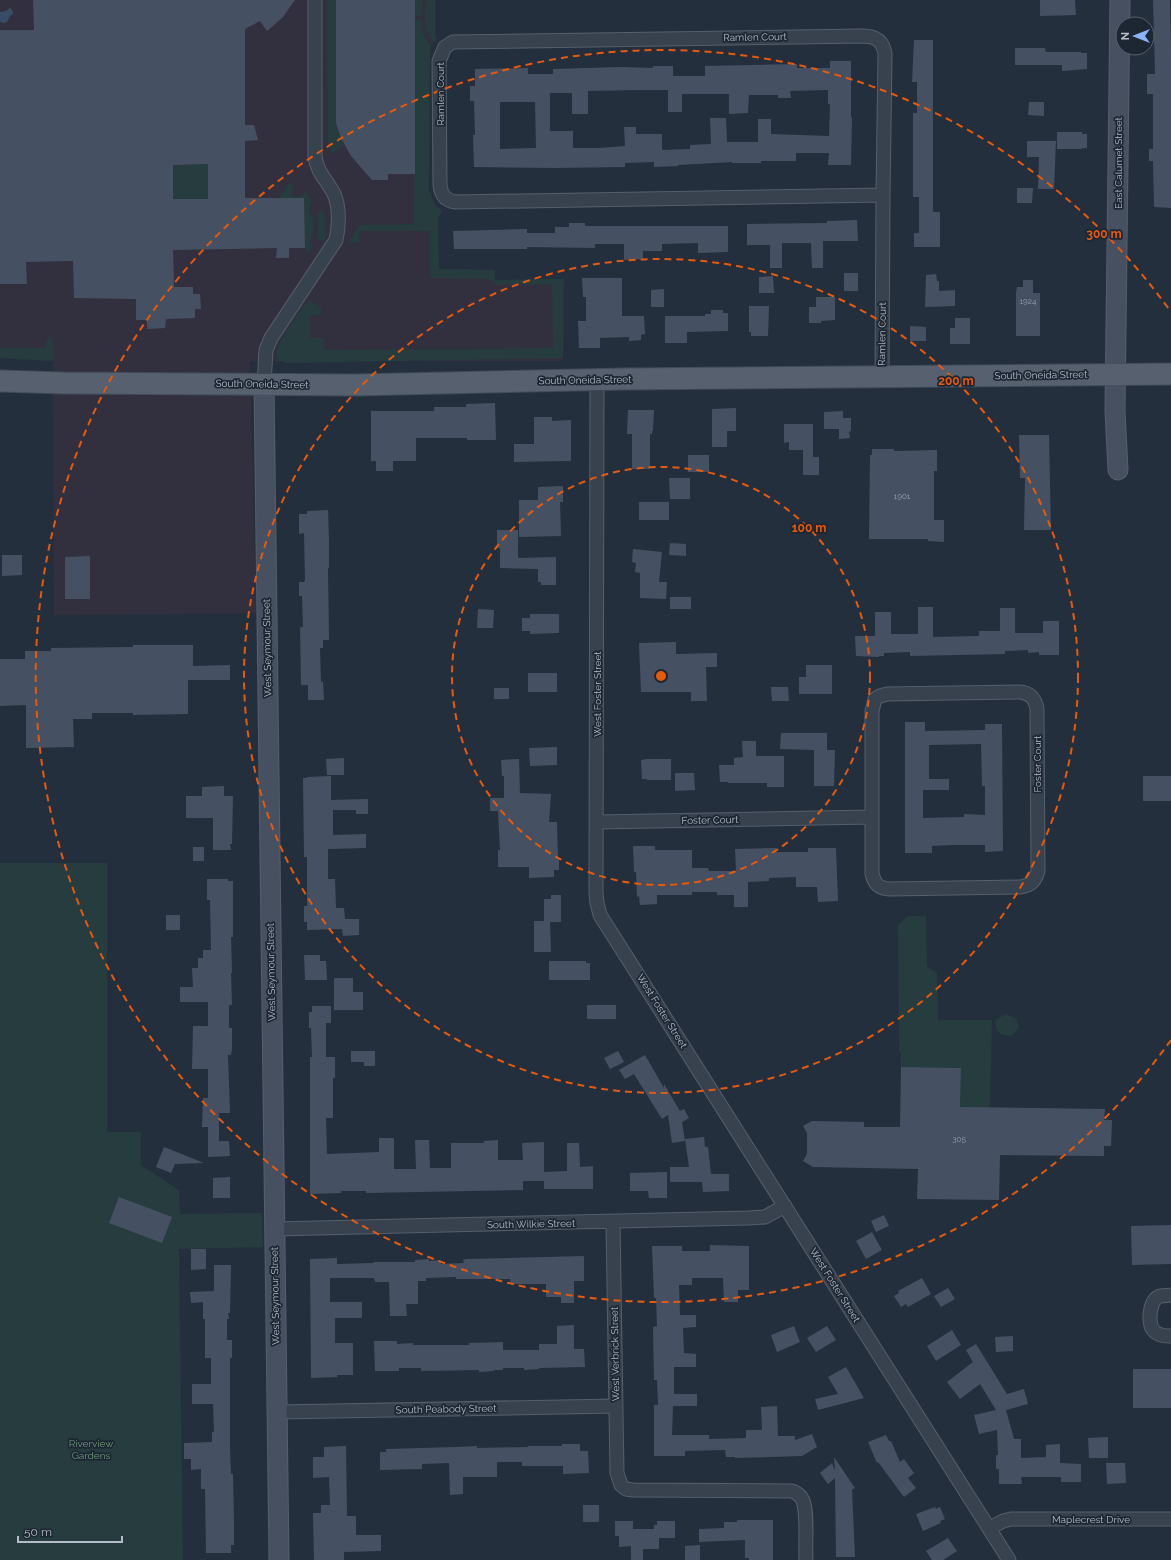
<svg xmlns="http://www.w3.org/2000/svg" width="1171" height="1560" font-family="Raleway,sans-serif">
<rect width="100%" height="100%" fill="#242f3e"/>
<path fill="#32303f" d="M0 0H435V35L437 38 431 46 430 53 429 190 436 206 442 210 438 218 439 269 495 270V280L564 279 563 361H250L256 613 54 615 53 361 0 357Z"/>
<path fill="#263c3f" d="M327 0H336V123L341 138 344 145 332 154 328 144Z
M415 0H423L421 16H415Z
M427 0H435V35L437 38 434 42C422 28 424 17 427 0Z
M415 20H421L423 34 431 46 430 53 429 190 436 206 442 210 438 218 439 269 495 270V280L564 279 563 358 286 363 282 360 279 362C277 359 276 355 277 350 279 341 302 306 309 300L321 308V315L310 316V338H324V350L553 348 552 284 496 285 489 279 431 278 430 277V231H359V243H351L349 241 359 225 414 224Z
M208 164V199H183L173 208V165Z
M289 183 293 186 292 194 295 197 302 196 305 192 312 199 309 210 310 214 313 217V233L309 243 313 244 309 253 305 252 304 198H279Z
M318 211H324L325 214V239L324 242 318 239Z
M49 338 53 340 54 357 50 361 0 358V348H45L46 342Z
M0 863H107V1132H141V1165L179 1190 180 1214 262 1213 263 1247 179 1249 183 1560H0Z
M908 916H926L927 966 937 973 938 1020H992L990 1108 960 1107 961 1068 901 1067V1052H899L898 925Z
M1006 1014 1017 1019 1019 1027 1013 1035C1000 1037 996 1033 995 1020Z"/>
<path fill="#394c67" d="M10 8 12 10 13 14 10 16 7 22 4 23 0 22V12L6 11Z"/>
<path fill="#455162" fill-rule="evenodd" d="M33 0H295L283 17 267 31 260 21 245 29V125H254L258 140 245 141V198H304L305 248H289V258H276L277 248 173 250 174 287H193V294H200L201 309H195V318L166 319 165 328 147 329V320H136V299L74 298 73 261 26 262 27 284H0V30H34ZM208 164V199H173V165Z
M336 0H415V174H388V180H372L351 156 341 138 336 123Z
M1040 0H1075L1076 15 1040 16Z
M1153 0H1170L1171 51V208L1154 207 1153 161H1149V149H1153V94H1147V74H1155Z
M914 40H933V212H940V247H914V233H919V197H913V113H917V82H912Z
M1015 48H1045L1046 52H1081V53H1087V69L1062 71V65H1015Z
M830 61H851V117H852L851 165H828L829 153H796V161H761V163H732V162L678 165V166L654 167V162L625 163V167L555 168 474 167 473 135H475L474 101H470V86H475V69L528 68V74H553V69L622 67 653 68V66H673V76H705V66L797 64V68H830ZM637 90H668V112H682V94H729V114L748 113 749 95H778V98H791L790 91 828 90V104H830L829 136 771 134V119H758V142H727L726 118H710L711 144 690 145V149L662 150V134H636V127H624L625 146 599 148H573V131H550V93H572V114H588V91ZM500 102H535L536 148 500 149Z
M1029 102H1044V116L1028 115Z
M1057 132H1082V134H1087V148H1082V149H1057Z
M1027 141H1056L1054 189H1038L1039 157H1027Z
M1017 188H1033L1032 203H1017Z
M857 220 858 241H823V268H812L811 243H782V268H770V245H747V224L827 223V221Z
M569 223H585V226H728V252L698 253V243L662 244V251H643V259L624 260V244H595V248L527 247V249H454L453 231 527 229V233H555V227H569Z
M844 273H858V291H844Z
M936 274 937 281H939V291L955 290V306L925 307 926 275Z
M773 276 774 293H759V277Z
M582 278H622V316H644L645 334 641 335V340L629 341V337L600 338V348H579L578 321H586V297H583Z
M1023 280H1033V293H1040V336H1016V293L1017 287H1023Z
M664 289V307H651V290Z
M816 297H835V320L821 321V323H809V307H816Z
M749 306H769L768 336H751V332H749Z
M711 310H723V313H728V331L687 332V343H665V316H705V314H711Z
M955 318H970V344H950V328H955Z
M910 326 926 327V341H910Z
M495 403 496 440H467V438H416V461H393V471H376V461H371V411H434V407H466V404Z
M736 408V431H727V447H712V409Z
M628 410H654L653 431H652V434H650V469H632V434H627Z
M843 411V418H851V431L849 432 850 438 839 439V429H824V412Z
M534 417H552V421L571 420V461L514 462V444H534Z
M784 424H813V457H819V475H803V450H789V442L784 443Z
M1019 435H1049L1051 530H1024L1025 478H1020Z
M872 449H894V451L937 450V471H934V520H944V542L928 541V539H869L870 455H872Z
M688 455H709V472H688Z
M669 478H690V499H670Z
M563 486V502H560L561 536 519 537V500H538V487Z
M639 502H669V520H639Z
M328 510 329 541V568H328L329 640H323V648H320L321 682 323 681 324 700H308V685H301L300 627H303L302 596H299V582H304L305 580 304 533 299 534V514H307V511Z
M497 530H518V558L556 557V585H541V582H538V569L500 568V548H497Z
M670 543 686 544V556L669 555Z
M633 549 662 552 659 582H667L666 599 640 598V573L635 572 636 563 632 562Z
M2 555H22V575L2 576Z
M90 556V599H65V557Z
M670 597H691V609H670Z
M918 607H933V637L979 636V631H1000V608H1015V633H1043V621H1059V655H1039V652L1028 653V650L1005 651V654L910 656V652L884 653V656H879V657L856 656 855 636H875V612H891V634H918Z
M478 609 494 610 493 628H477Z
M530 614H559V633L530 634V631H522V618H530Z
M676 642V654L717 653V667H706L707 701H691V692H641L639 643Z
M133 645H193V666L230 665V680H188V714L133 715V713H92V719H73L74 747 26 748V705L0 706V659H25V651H51V648L133 647Z
M806 665H832V694H799V677H806Z
M528 673H557V692H528Z
M771 687H788L789 701H772Z
M494 688H509V699H494Z
M905 722H925V731L985 730V724H1002L1003 851 985 852V845H951L932 846V853H905ZM981 744 982 786H985V815L964 814V817L923 818V790H949V779H929V745Z
M781 733H827V750H835L834 786H814V750L780 749Z
M742 741H756V756H784V787H767V783H728V782H720L719 765H734V758L743 757Z
M557 747V765L530 766 529 748Z
M344 758V775H327L326 759Z
M519 759 520 793 551 794 549 822H557L558 858H559V870H554V877L529 878V867H498V850H500L498 811H490V798H504V776H502L501 760Z
M647 759H671V780H647V779H642L641 760Z
M675 773H694L695 790 675 791Z
M331 776V800L368 799V814H356V810H333V835L366 834V848L328 849V879H335L336 908H344L345 919H359V935L343 936 342 929 307 930V922H304V906H307V857H304L303 778H307V777Z
M1143 776H1171V801H1143Z
M224 786V796H233L232 844H230L231 850H213V818H186V796H202V787Z
M633 846H655V850H692V868H708L709 871H736L735 849 776 848V852H808V848H836L838 901 818 902 817 887H796V877L769 878V881L748 882V907H734V895H717V892H692V895H657V904L640 905 639 896 637 897 636 872H634Z
M193 847H204V861H193Z
M207 879H228V881H233V937H231L232 973H231L232 1005H229V1028H232V1049L231 1055H228L230 1113H219V1141H229L230 1156 208 1157V1127H202L203 1098H208V1069H192L193 1026H208V1002H180V987H193L192 968H198V958H203V950H211L210 900H207Z
M551 895H561V922H550L551 952H534V921H544V899H551Z
M166 915H180V930H166Z
M304 955H320V961H326L327 980H305Z
M549 961H586V963H590V980H549Z
M334 978H353V992H363V1010H334Z
M587 1005H616V1019H587Z
M312 1006H331V1023H326V1057H335V1078H333V1118H326L327 1154 379 1152V1138H394V1169H416L415 1140H429L430 1168H451V1143H484V1141L498 1140V1160H523L522 1143 544 1142V1172L567 1171V1143H579L580 1167 593 1166V1189H544V1181H523V1190L366 1193V1191H341V1193L310 1194V1057H312L311 1028H309V1012H312Z
M351 1051H375V1066H364V1062H351Z
M618 1051 624 1062 610 1069 604 1058Z
M645 1055 664 1088V1084L680 1111 684 1109 689 1118 682 1122 685 1141 672 1143 668 1115 662 1119 634 1074 625 1079 619 1070Z
M901 1067 961 1068 960 1107 1105 1109 1104 1120H1112L1111 1146H1104V1156L1000 1155 999 1200 917 1199 918 1169 813 1167 803 1161 807 1154V1133L803 1126 812 1121 864 1122V1127H900Z
M704 1137 705 1147H708L711 1174H729V1191L703 1192 702 1182H670V1167H689L685 1139Z
M164 1147 204 1163 175 1164 171 1173 156 1167Z
M667 1172V1198H649L648 1191H630V1173Z
M230 1177V1198H213V1178Z
M119 1197 172 1217 162 1243 109 1223Z
M884 1215 889 1226 876 1232 871 1221Z
M1171 1225V1264L1132 1265 1131 1226Z
M872 1232 882 1250 866 1259 856 1241Z
M710 1245 749 1246V1290H738V1302H724L723 1278H692V1285H679L680 1315H696V1327L683 1328 684 1353 696 1354V1367H674V1394H697V1406H673L672 1435H709V1439L746 1438V1430H762L761 1407 777 1406 778 1436H795V1440L812 1434 817 1447 802 1456 735 1458V1457H726L725 1450 685 1451V1456H654V1405H658L657 1380H654L653 1327 657 1326 656 1298H654L652 1246H682V1251H710Z
M191 1249H206V1269L191 1270Z
M584 1256V1281H574V1303H561V1297H546V1284H511L510 1279H456V1277L426 1278V1281H418V1304H406L407 1316H390L389 1282H375L374 1278H330V1302H362V1318H335V1343H353V1375H337L338 1377 311 1378 310 1259 337 1258V1264L374 1263V1262H415V1260L429 1259V1261L441 1260V1264L464 1263 463 1260 466 1259Z
M214 1265H231L230 1313H228L229 1319H227V1340H232V1358H230V1448L231 1474H233L234 1521V1545H231V1553H206L205 1489H201V1469L191 1470V1459H184V1443L212 1442V1432H214L213 1404H192V1384H211V1358H205V1319H203V1302L191 1303 190 1292 214 1291Z
M922 1278 931 1294 908 1307 906 1304 901 1307 894 1296 899 1293 898 1291Z
M948 1288 955 1299 941 1307 934 1296Z
M574 1325V1349H584L585 1367 539 1368V1369L524 1370V1368H503V1370H494V1371L479 1372V1370L421 1371V1368H399V1371H375L374 1341H397V1344L413 1343V1345H469V1343L503 1342V1350H539V1344H557V1326Z
M794 1326 800 1342 777 1352 771 1335Z
M827 1326 836 1340 816 1352 807 1338Z
M952 1330 961 1345 936 1361 927 1346Z
M1013 1336V1351L996 1352 995 1337Z
M976 1344 1007 1394 1024 1389 1028 1404 1006 1410 1014 1439H1021V1458L1046 1457V1445L1060 1444V1463L1081 1464V1482H1061V1477H1021L1022 1484H999V1469H996V1455H998L997 1430 979 1434 974 1415 996 1410 980 1384 960 1399 947 1382 973 1362 966 1350Z
M846 1367 864 1398 818 1410 815 1399 838 1394 828 1377Z
M1133 1369H1171V1408H1133Z
M886 1435 889 1441H891L900 1462 904 1459 914 1473 908 1478 916 1488 904 1497 878 1462 877 1463 868 1442Z
M1108 1437V1458H1089L1088 1438Z
M562 1444H580V1451H588L589 1473 563 1474V1466H522V1462H497V1477H463V1494L450 1495 449 1463 422 1464V1469L380 1470V1452H386V1449L457 1447 477 1446V1448L528 1447V1446H562Z
M346 1446 347 1516H356V1535H381V1551L344 1552V1560H314L313 1513H321V1505H330L329 1477 313 1478V1457H324V1447Z
M834 1457 855 1488 852 1490 855 1557H836L835 1478 828 1484 820 1473 832 1463 835 1471Z
M1106 1463H1125L1126 1483 1107 1484Z
M583 1505H599V1522H583Z
M935 1507 936 1509 940 1507 945 1519 940 1521 941 1523 923 1531 916 1514Z
M737 1520H773V1560H749V1558H745V1540L699 1542V1529L724 1528V1522H737Z
M615 1521H633V1529H654V1525H657V1521H675V1538H659V1549H643V1560H631V1546L619 1547V1536H615Z
M948 1538 957 1551 943 1560H932L926 1551Z
M700 1545V1560H685V1546Z"/>
<g fill="none" stroke-linecap="round" stroke-linejoin="round">
<defs>
<path id="street" d="M863 36C876 36 883 41 885 54L883 195 456 202C446 201 441 195 440 185L439 61 445 47 453 42Z
M882 377 883 195
M597 380 596 893 597 903 600 915 1009 1560
M264 384 266 350 271 338 336 240C339 227 340 207 334 194 327 180 317 173 315 156V0
M1020 692C1030 693 1035 698 1037 709L1038 871C1035 881 1031 885 1021 887L889 889C878 888 875 884 872 874V711L875 699 880 696 887 694Z
M597 822 872 817
M613 1222 617 1473 621 1485 626 1489 633 1490 792 1491C797 1493 801 1495 803 1501 808 1514 805 1545 806 1560
M274 1229 749 1218 765 1217 785 1206
M1171 1295C1167 1296 1162 1295 1158 1297 1149 1302 1147 1326 1155 1332 1160 1336 1165 1336 1171 1336
M277 1412 616 1406
M990 1528 1003 1521 1011 1519H1171"/>
<path id="secondary" d="M264 384 279 1560
M1118 470 1115 411 1120 0"/>
<path id="primary" d="M0 381 63 383 355 385 623 379 1171 374"/>
</defs>
<use href="#street" stroke="#565f6c" stroke-width="15"/>
<use href="#secondary" stroke="#565f6c" stroke-width="21"/>
<use href="#primary" stroke="#414a57" stroke-width="23"/>
<use href="#street" stroke="#38414e" stroke-width="13"/>
<use href="#secondary" stroke="#465061" stroke-width="19"/>
<use href="#primary" stroke="#56606e" stroke-width="21"/>
</g>
<g fill="none" stroke="#e8590c" stroke-width="2" stroke-dasharray="7 5">
<circle cx="661" cy="676" r="209"/>
<circle cx="661" cy="676" r="417"/>
<path d="M1171 1040A626 626 0 1 1 1171 312"/>
</g>
<g text-anchor="middle" dominant-baseline="central" stroke-width="3.5" stroke-linejoin="round" paint-order="stroke">
<g font-size="8" fill="#98a1af">
<text x="1028" y="301">1924</text>
<text x="902" y="496">1901</text>
<text x="959" y="1139">305</text>
</g>
<g font-size="10" fill="#b4bcc9" stroke="#1d2633">
<text transform="translate(755 37) rotate(-1)">Ramlen Court</text>
<text transform="translate(440 94) rotate(-90)">Ramlen Court</text>
<text transform="translate(1118 163) rotate(-90)">East Calumet Street</text>
<text transform="translate(882 334) rotate(-89)">Ramlen Court</text>
<text transform="translate(1041 375) rotate(-1)">South Oneida Street</text>
<text transform="translate(585 380) rotate(-1)">South Oneida Street</text>
<text transform="translate(262 384) rotate(1)">South Oneida Street</text>
<text transform="translate(267 648) rotate(-91)">West Seymour Street</text>
<text transform="translate(597 694) rotate(-90)">West Foster Street</text>
<text transform="translate(1037 764) rotate(-90)">Foster Court</text>
<text transform="translate(710 820) rotate(-1)">Foster Court</text>
<text transform="translate(271 972) rotate(-91)">West Seymour Street</text>
<text transform="translate(662 1011) rotate(58)">West Foster Street</text>
<text transform="translate(531 1224) rotate(-1)">South Wilkie Street</text>
<text transform="translate(835 1285) rotate(58)">West Foster Street</text>
<text transform="translate(275 1296) rotate(-91)">West Seymour Street</text>
<text transform="translate(615 1354) rotate(-91)">West Verbrick Street</text>
<text transform="translate(446 1409) rotate(-1)">South Peabody Street</text>
<text x="1091" y="1519">Maplecrest Drive</text>
</g>
<g font-size="10" fill="#6b9a76" stroke="#1d2633">
<text x="91" y="1443">Riverview<tspan x="91" dy="12">Gardens</tspan></text>
</g>
</g>
<circle cx="661" cy="676" r="6" fill="#e8590c" stroke="#1d2633" stroke-width="2"/>
<g font-size="12" text-anchor="middle" font-weight="bold" fill="#e8590c" stroke="#1d2633" stroke-width="3.5" stroke-linejoin="round" paint-order="stroke">
<text x="1104" y="238">300 m</text>
<text x="956" y="385">200 m</text>
<text x="809" y="532">100 m</text>
</g>
<g transform="translate(1135 36) rotate(270)"><circle r="19" fill="#1d2633" stroke="#59626f"/>
<path d="M0-3L7 15L0 10L-7 15Z" fill="#8ab4f8"/>
<text y="-6" font-size="11" font-weight="bold" text-anchor="middle" fill="#b4bcc9">N</text>
</g>
<path d="M18 1536v6h104v-6" fill="none" stroke="#b4bcc9" stroke-width="2"/>
<text x="24" y="1536" font-size="12" fill="#b4bcc9" stroke="#1d2633" stroke-width="3" paint-order="stroke">50 m</text>
</svg>
